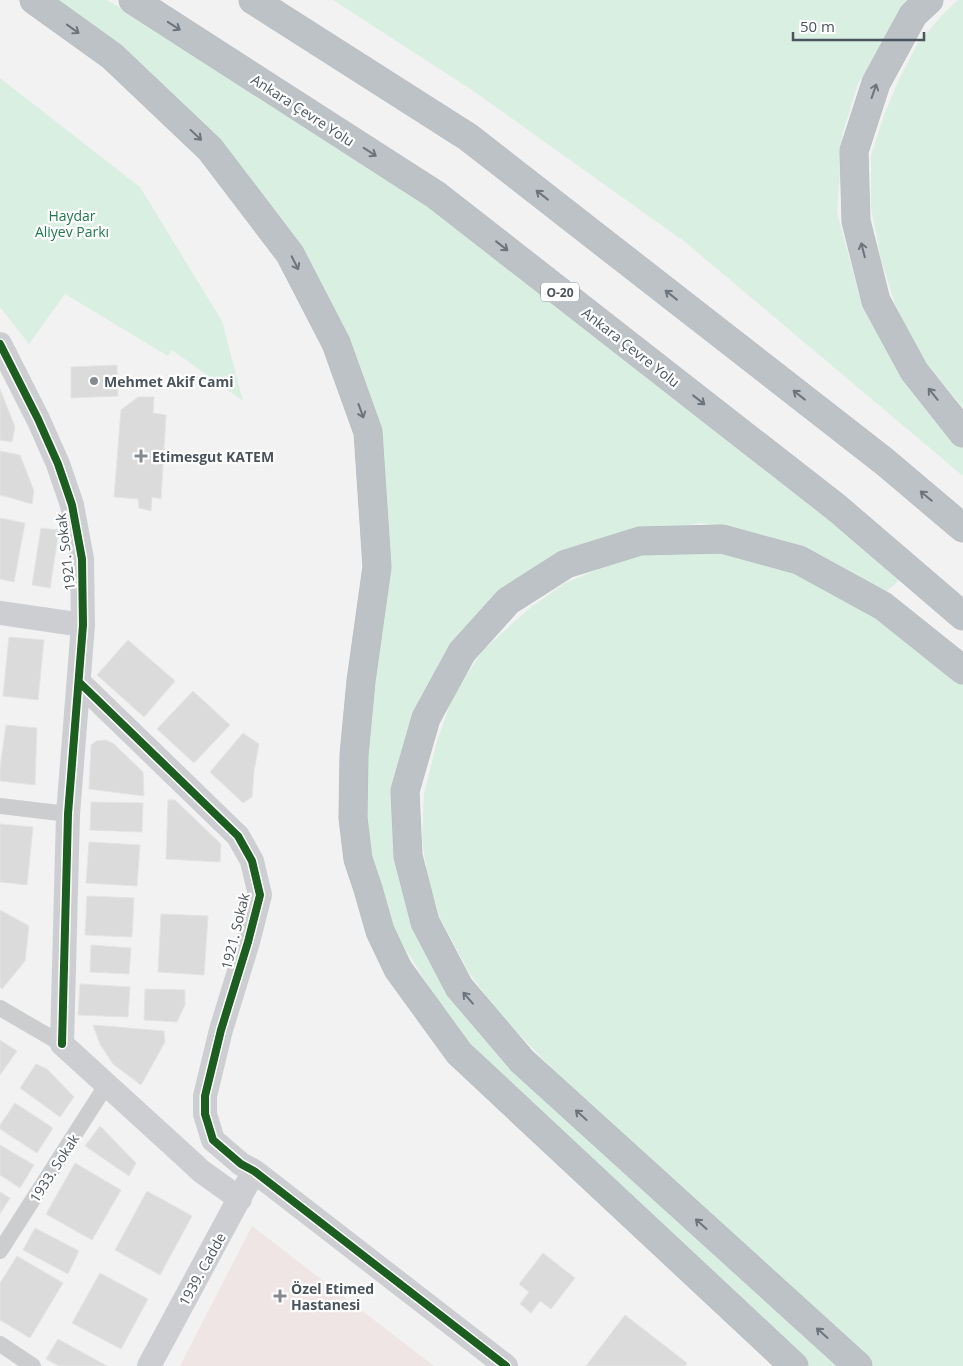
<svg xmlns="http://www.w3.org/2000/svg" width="963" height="1366" font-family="'Open Sans',sans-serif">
<rect width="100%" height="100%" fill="#f2f2f2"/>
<path fill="#efe5e4" d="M252 1226 434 1366H180Z"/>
<path fill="#d9efe1" d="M48 0H107L205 59 409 190 797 491 899 580 886 592 807 549 754 533 701 523 641 532 507 596 399 791 455 988 843 1366H809L754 1313 464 1042 392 928 365 852 363 383 284 228Z
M333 0H917L895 25 858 84 843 132 837 212 859 294 896 367 963 448V476L685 242 472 90Z
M958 0H963V408L917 351 895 304 881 260 871 208V155L884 115 900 77 918 43 943 14Z
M0 78 140 187 222 321 243 401 172 350 168 356 65 294 29 344 0 307Z
M734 546 855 595 963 678V1366H871L578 1095 501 1016 469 973 439 916 428 878 422 842 424 794 437 741 453 696 483 650 531 607 565 583 638 553Z"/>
<path fill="#dbdbdc" stroke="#e3e4e4" d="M117 365 118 396 71 398V367Z
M0 389 15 427 12 442 0 440Z
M138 397H154L153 413 166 415 161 499 152 497 151 511 139 508 138 499 114 497 121 410Z
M0 451 20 455 34 491 32 504 0 495Z
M0 518 25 523 14 582 0 579Z
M41 528 59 530 50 588 32 585Z
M9 637 44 640 38 700 3 696Z
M128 640 175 681 144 717 97 675Z
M193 691 230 725 194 763 157 729Z
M6 725 37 728 35 785 0 781V768Z
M243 733 259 744 254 771 252 797 243 803 210 772Z
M106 740 114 744 143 772 144 796 89 789 91 745 96 741Z
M168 800H175L221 844 220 862 166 859Z
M91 802 143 803 142 832 90 830Z
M0 824 33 827 27 885 0 882Z
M89 842 140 845 137 886 86 883Z
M87 896 134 898 132 937 85 935Z
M0 910 29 926 25 961 2 989 0 987Z
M161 914 208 916 204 975 158 972Z
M91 945 131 948 129 974 90 972Z
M80 984 130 987 128 1017 78 1015Z
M145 989 185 990V1005L177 1022 144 1020Z
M93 1025 164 1031 165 1042 141 1085 113 1064 100 1044Z
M0 1040 17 1051 0 1075Z
M36 1064 47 1069 74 1097 60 1117 20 1088Z
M15 1103 53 1128 37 1153 0 1129V1125Z
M100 1126 136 1163 129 1176 85 1146Z
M0 1145 34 1165 20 1188 0 1175Z
M75 1163 121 1190 92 1240 46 1214Z
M147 1191 192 1216 160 1275 115 1250Z
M0 1192 10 1198 0 1214Z
M35 1228 79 1251 68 1274 23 1250Z
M543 1253 575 1278 551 1309 540 1301 531 1313 520 1304 529 1292 519 1284Z
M17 1256 63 1283 30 1338 0 1320V1283Z
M100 1273 148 1299 121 1349 72 1323Z
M625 1315 687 1363 685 1366H586Z
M58 1339 107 1366H59L46 1359Z"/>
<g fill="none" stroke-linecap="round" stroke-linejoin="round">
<defs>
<path id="highway" d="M34 0 112 56 210 149 290 254 336 343 368 432 377 567 361 681 354 755 353 818 358 859 368 889 380 931 398 969 459 1053 794 1366
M133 0 436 195 837 508 963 616
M253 0 468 137 885 462 963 528
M929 0 913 15 876 83 854 151 856 221 876 301 914 371 963 433
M858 1366 522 1061 459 987 425 922 408 856 405 791 426 718 462 652 508 601 566 564 640 541 722 539 799 560 883 606 963 670"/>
</defs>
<use href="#highway" stroke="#b7bcc0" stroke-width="29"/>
<path stroke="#cccdcf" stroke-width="16" d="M0 806 68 814
M0 1008 62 1044
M0 1251 107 1084
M0 1344 33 1366"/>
<path stroke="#ccced1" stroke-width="24" d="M0 344 38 419 58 464 72 505 82 559 83 625 68 814 62 1044 187 1158 201 1171 240 1199
M0 613 83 625
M79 682 238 836 252 861 260 895 248 942 221 1030 205 1096V1114L213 1140 241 1164 254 1171 506 1366
M149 1366 247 1184"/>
<use href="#highway" stroke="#bdc2c6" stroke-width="28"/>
<defs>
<path id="cycleway" d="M0 344 38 419 58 464 72 505 82 559 83 625 68 814 62 1044
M79 682 238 836 252 861 260 895 248 942 221 1030 205 1096V1114L213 1140 241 1164 254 1171 506 1366"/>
</defs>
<use href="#cycleway" stroke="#fff" stroke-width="11"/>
<use href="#cycleway" stroke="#1b5e20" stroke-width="8"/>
</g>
<defs><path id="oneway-shaft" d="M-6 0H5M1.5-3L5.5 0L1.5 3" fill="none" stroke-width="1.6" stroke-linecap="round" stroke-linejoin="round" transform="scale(1.25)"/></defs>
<g stroke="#6c757c">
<use href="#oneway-shaft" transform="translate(174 26) rotate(33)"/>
<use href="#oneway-shaft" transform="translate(73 29) rotate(36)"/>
<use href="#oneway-shaft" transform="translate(874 91) rotate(-71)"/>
<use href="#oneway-shaft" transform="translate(196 135) rotate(43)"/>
<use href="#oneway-shaft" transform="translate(370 152) rotate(33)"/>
<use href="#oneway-shaft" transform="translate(542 195) rotate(-142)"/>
<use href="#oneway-shaft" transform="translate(502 246) rotate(38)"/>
<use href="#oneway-shaft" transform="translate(863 250) rotate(-104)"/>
<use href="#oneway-shaft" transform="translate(295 263) rotate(63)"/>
<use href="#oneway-shaft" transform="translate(671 295) rotate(-142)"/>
<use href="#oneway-shaft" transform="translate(933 394) rotate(-129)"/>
<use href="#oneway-shaft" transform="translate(799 395) rotate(-142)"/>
<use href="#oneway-shaft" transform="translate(699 400) rotate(38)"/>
<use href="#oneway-shaft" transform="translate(361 411) rotate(70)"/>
<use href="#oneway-shaft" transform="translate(926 496) rotate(-140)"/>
<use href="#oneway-shaft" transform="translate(468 998) rotate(-131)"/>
<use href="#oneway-shaft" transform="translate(581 1115) rotate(-138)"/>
<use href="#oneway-shaft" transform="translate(701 1224) rotate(-138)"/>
<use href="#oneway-shaft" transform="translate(822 1333) rotate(-138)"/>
</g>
<g fill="#858b91" stroke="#fff" stroke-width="2">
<circle cx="94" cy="381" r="5"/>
<path d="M138.5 448.5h5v5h5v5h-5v5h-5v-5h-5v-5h5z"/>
<path d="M277.5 1288.5h5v5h5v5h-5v5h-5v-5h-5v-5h5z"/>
</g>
<g text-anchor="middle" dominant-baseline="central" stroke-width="4.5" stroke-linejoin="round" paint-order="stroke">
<rect fill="#fff" stroke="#80878e" stroke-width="1" x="541" y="282.5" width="38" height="19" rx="4"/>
<g font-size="12" font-weight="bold" fill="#4a545d">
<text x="560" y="292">O-20</text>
</g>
<g font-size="14" fill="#4a545d" stroke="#fff">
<text transform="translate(303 110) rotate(33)">Ankara Çevre Yolu</text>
<text transform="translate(631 347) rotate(38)">Ankara Çevre Yolu</text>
<text transform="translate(65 552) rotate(-97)">1921. Sokak</text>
<text transform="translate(235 931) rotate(-76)">1921. Sokak</text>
<text transform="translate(54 1168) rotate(-57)">1933. Sokak</text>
<text transform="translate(202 1269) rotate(-61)">1939. Cadde</text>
</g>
<g font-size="14" fill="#20794d" stroke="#fff">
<text x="72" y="215">Haydar<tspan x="72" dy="16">Aliyev Parkı</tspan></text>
</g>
<g font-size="14" font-weight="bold" fill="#4a545d" stroke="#fff" text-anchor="start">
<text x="104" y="381">Mehmet Akif Cami</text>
<text x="152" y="456">Etimesgut KATEM</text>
<text x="291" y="1288">Özel Etimed<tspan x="291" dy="16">Hastanesi</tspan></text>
</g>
</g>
<path d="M793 32v8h131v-8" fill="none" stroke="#4a545d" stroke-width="2.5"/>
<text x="800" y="32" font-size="15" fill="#4a545d" stroke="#ffffff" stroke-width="4" paint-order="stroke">50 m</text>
</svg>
